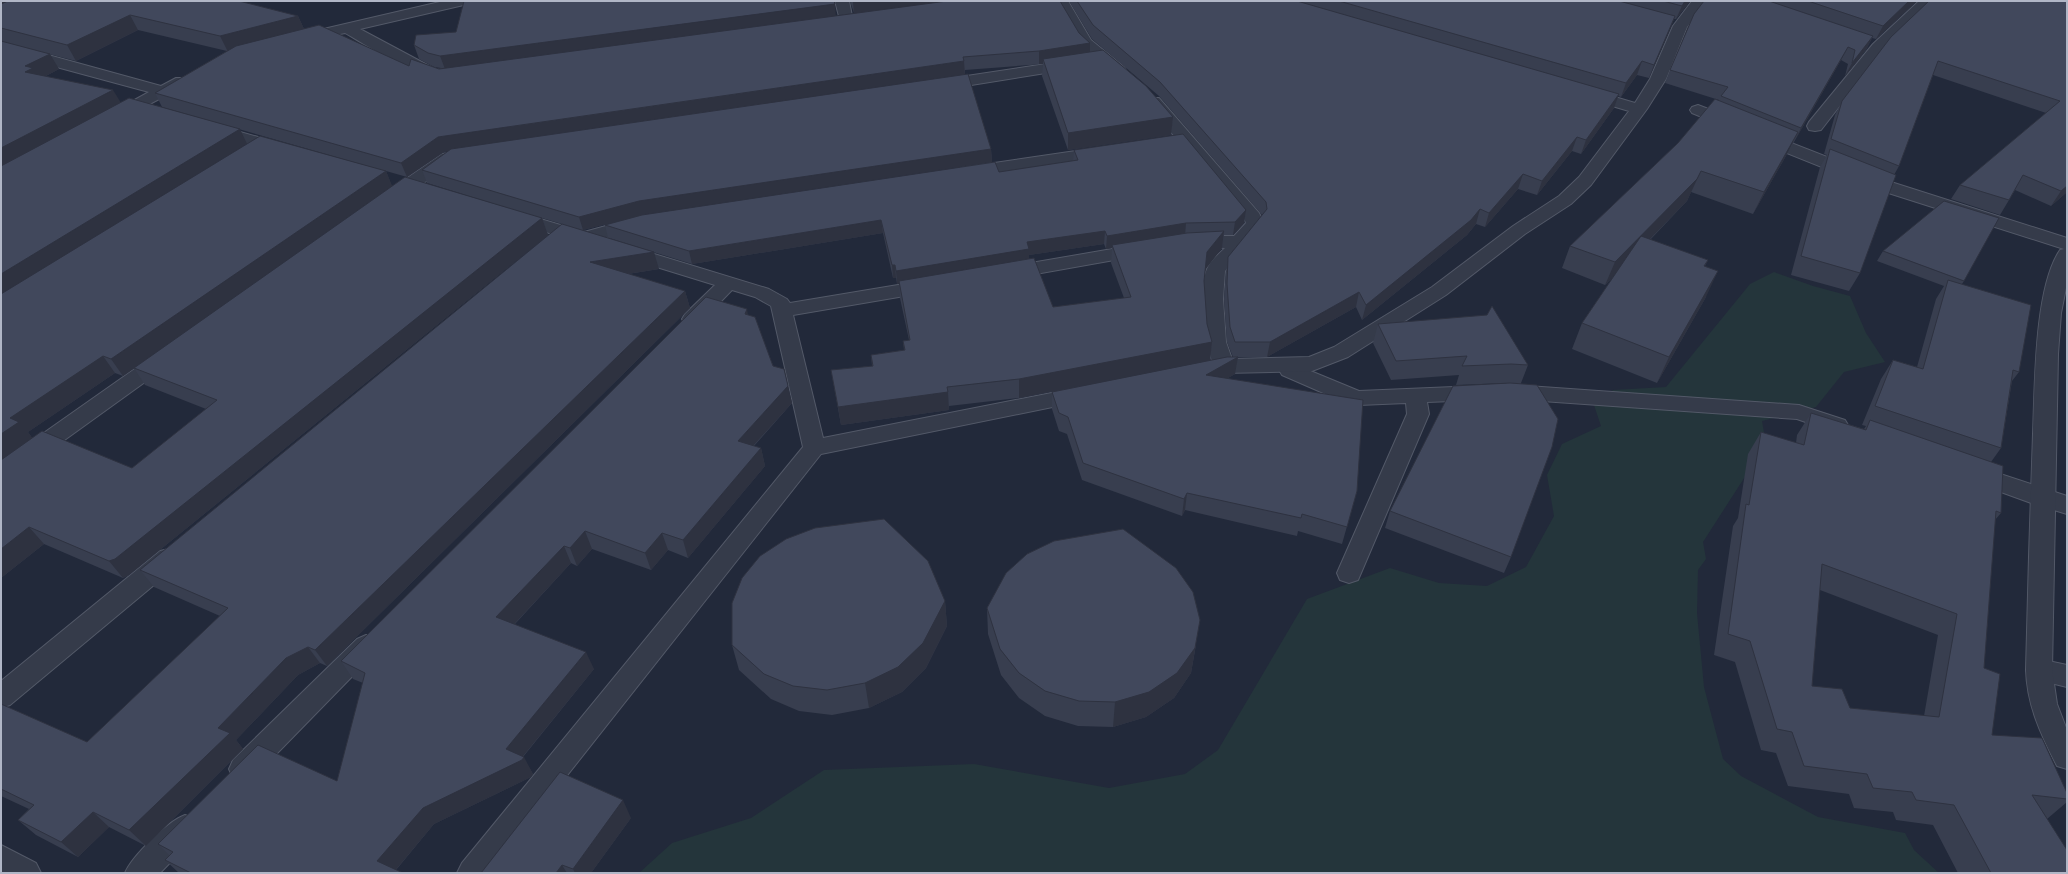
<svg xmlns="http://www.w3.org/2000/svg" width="2068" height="874" font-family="Mulish,sans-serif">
<rect width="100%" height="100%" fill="#22293a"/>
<path fill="#24353b" d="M1774 272 1813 286 1850 296 1866 333 1885 362 1844 372 1816 407 1762 421 1766 444 1703 542 1706 559 1698 570 1697 613 1704 687 1723 759 1741 776 1818 817 1905 833 1914 850 1939 873H639L672 843 751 818 824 770 974 764 1109 788 1185 774 1218 750 1307 599 1390 568 1439 583 1487 586 1526 567 1554 516 1547 475 1562 444 1601 426 1594 405 1613 390 1666 387 1750 284Z"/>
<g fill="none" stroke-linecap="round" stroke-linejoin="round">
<defs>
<path id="service" d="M1286 358 1293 360 1296 365 1359 391 1478 386 1486 388 1489 393 1486 398 1478 400 1427 402 1429 414 1361 573 1358 580 1349 583 1340 580 1337 573 1407 414 1406 403 1359 405 1337 399 1282 375 1276 365 1279 360Z
M1514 385 1799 405 1845 420 1848 425 1845 430 1837 433 1797 419 1514 399 1507 397 1503 392 1507 387Z
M1973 465 2067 496V514L2034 504 1965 479 1962 473 1965 467Z
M2039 659 2067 665V687L2030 678 2026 670 2030 662Z"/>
<path id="minor" d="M444 1H470L468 4 360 29 433 68 443 71 445 74 443 77C424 82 363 43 345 33L302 42 297 41 295 38 297 35 302 34Z
M835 1H849L853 21 851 24H841Z
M1054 1H1068L1091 40 1124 67 1126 70 1124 73H1112L1080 46Z
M1692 1H1707L1687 27 1666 79 1647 109 1591 185 1571 204 1525 234 1446 295 1348 357 1312 371 1224 373 1208 376 1201 374 1198 369 1201 364 1212 361C1206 341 1198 289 1207 269 1210 261 1219 254 1225 248L1186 246 1184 242 1186 238 1193 236H1234L1246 223 1244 218 1147 104 1145 101 1147 98H1159L1259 213 1264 223 1225 271 1223 299 1226 342 1232 359 1309 357 1334 347 1432 287 1513 226 1559 196 1579 177 1629 111 1582 97 1580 94 1582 91 1588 89 1635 103 1650 79 1673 26Z
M1919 1H1934L1883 50 1821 130 1815 131 1809 130 1807 126 1809 122 1873 44Z
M1 42 161 86 176 78H188L190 81 188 84 117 121 111 119 109 116 111 113 149 92 1 52Z
M1072 60 1077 62 1080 65 1077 68 940 90 934 88 932 85 934 82 940 80Z
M1698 105 1737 120 1739 124 1737 128 1731 129 1692 113 1690 110 1692 107Z
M216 125 286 145 288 149 286 153 280 154 210 134 208 130 210 126Z
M1763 132 1891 182 2067 238V283L2061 313 2058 354 2052 670 2057 704 2067 730V769L2057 766C2041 735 2027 705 2026 670 2028 591 2030 513 2033 434 2035 387 2034 288 2060 250L2064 249 1879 190 1757 141 1755 137 1757 133Z
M1103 147 1109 148 1111 152 1109 156 967 177 961 176 958 172 961 168 967 167Z
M448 153 454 154 457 158 454 162 396 202 390 203 384 202 381 198 384 194 442 154Z
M517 212 584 232 635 218 641 219 644 223 641 227 584 244 511 221 508 217 511 213Z
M1141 244 1148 246 1150 250 1148 254 1008 279 1001 277 998 273 1001 269 1008 267Z
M628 246 769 289 787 299 790 303 928 280 935 282 938 286 935 290 928 292 793 315 823 438 1082 387 1090 389 1093 394 1090 399 1082 401 821 454 490 873H457L462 863 803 447 771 306 755 297 732 290 699 324 692 325 685 324 682 319 685 314 715 285 621 256 619 252 621 248Z
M163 352 170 354 173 359 170 364 9 480 1 482V463L156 354Z
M169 549 178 551 181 558 178 565 10 705 1 708V681L160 551Z
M366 635 375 639 379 646 375 653 253 778 243 781 233 778 229 769 233 760 357 639Z
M185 815 195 819 199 828 195 837 160 873H125C132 856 168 821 185 815Z
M1 845 36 863 41 873H1Z"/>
</defs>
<use href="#service" stroke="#535968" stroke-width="2"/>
<use href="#minor" stroke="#535968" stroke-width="2"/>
<use href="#service" fill="#353b4a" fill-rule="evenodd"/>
<use href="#minor" fill="#353b4a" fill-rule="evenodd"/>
</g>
<path fill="#383e4f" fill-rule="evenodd" d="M1 1 298 16 304 29 409 66 439 69 441 68 434 67 419 59 414 45 836 16 854 13 850 1H1060L1090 52 1173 117 1171 135 1068 150 1042 76 1043 64 965 70V75L991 149 992 162 642 215 999 172 1073 161 1074 150 1246 210 1244 223 1233 235H1224L1222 248 1205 269 1204 281 1207 324 1212 342 1210 360 1019 398 949 406V410L841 425 831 370 872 366 871 355 904 350 903 341 909 340 900 298 899 283 897 284 896 278H893L883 233 692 264 608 238 605 225 638 216 583 230 654 252 659 269 628 274 685 291 690 308 327 666 320 663 298 675 236 740 243 749 146 846 109 827 78 857 36 835 18 820 29 809 1 796V704L87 742 220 616 154 587 140 570 562 224 542 218 548 235 129 575 123 578 44 544 1 578ZM138 30 227 51 155 93 162 107 371 167 247 143 120 102 46 76 59 69 45 53 76 61ZM448 151 422 170 427 183 514 210 392 187 386 171 407 177 444 152ZM1104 244 1106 249 1112 248 1111 263 1124 298 1053 307 1029 259V255ZM134 368 145 385 206 409 132 468 32 438 28 432 115 373 123 376Z
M1069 1H1690L1676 19H1674L1649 78 1637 75 1621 97 1618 96 1614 108 1581 154 1572 151 1537 195 1518 189 1485 227 1476 224 1467 235 1362 320 1356 307 1267 357H1238L1235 374 1228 378 1357 491 1342 544 1298 531 1297 536 1185 510 1182 516 1082 480 1067 434 1059 431 1052 409V392L1233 357 1227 342 1224 299 1226 272 1228 257 1262 215 1159 96 1092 39Z
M1704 1H1917L1876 39 1872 38 1866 50 1845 76 1848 64 1841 60 1794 142 1787 154 1753 214 1691 192 1687 201 1650 240 1708 260 1705 266 1706 297 1657 383 1572 349 1582 323 1614 276 1605 285 1562 268 1570 246 1678 143 1719 101V100L1665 83 1670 70Z
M2067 1V192L2051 206 2015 190 2000 215 1951 199 1960 185 2046 113 1933 75 1899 166 1894 175 1860 273 1849 291 1791 275 1820 167 1827 155 1824 154 1835 115 1842 101Z
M1883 251 1964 281 1962 284 2019 372 2012 381 2001 448 1991 462 2001 513 1995 520 1984 668 1992 735 2067 793V802L2047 819 2067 873H1958L1933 825 1896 820 1893 812 1854 808 1849 794 1788 786 1776 753 1761 750 1735 662 1714 655 1733 526 1738 518 1748 454 1761 432 1796 443 1797 435 1811 413 1864 429 1866 426 1862 425 1881 379 1893 360 1917 367 1936 299 1944 286 1877 261ZM1820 590 1938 635 1924 716 1850 708 1812 686Z
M748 315 792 403 754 446 761 448 765 466 688 558 668 550 651 570 592 549 577 566 571 563 515 624 594 669 523 757 533 774 531 777 434 824 396 870 403 873H179L165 860 169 855 158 844 337 781 363 683 353 679 341 661Z
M1378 324 1528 365 1521 383 1511 557 1504 573 1385 528 1390 511 1507 383 1456 385 1459 375 1391 380 1373 343Z
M945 601 947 626 926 668 902 692 869 708 832 715 799 711 771 699 739 670 732 645Z
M987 608 1196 645 1191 673 1174 698 1146 717 1113 727 1078 726 1045 716 1019 698 1001 675 988 634Z
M631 818 591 873H481Z"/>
<path fill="#2e3240" d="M1 1H24L1 11Z
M860 1H962L854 15 853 2Z
M1685 1H1690L1676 19 1682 6Z
M1909 1H1917L1876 39 1883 26Z
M835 4 836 18 445 69 440 56Z
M130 15 138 30 76 61 67 45Z
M298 16 305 31 228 52 220 36Z
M1675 16 1670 29 1649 78 1654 65Z
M1873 36 1866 50 1845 76 1852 63Z
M1090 43V57L1043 59V64H1039V51Z
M1848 47 1841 60 1794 142 1801 128Z
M50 54 59 69 40 79 25 72V66Z
M964 61 965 75 444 152 407 177 401 163 438 137Z
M1642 61 1637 75 1621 97 1626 83Z
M113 90 123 106 1 170V148Z
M1619 94 1614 108 1581 154 1586 140Z
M1173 117 1171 135 1068 150V133Z
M240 129 248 146 1 298V274Z
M1798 132 1787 154 1753 214 1764 192Z
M1577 137 1572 151 1537 195 1542 181Z
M991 149 992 162 643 215 583 230 579 217 639 201Z
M386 171 393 188 123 376 111 359Z
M1701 171 1687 201 1605 285 1615 262Z
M1523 174 1518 189 1485 227 1489 213Z
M2067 186V192L2051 206 2061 191Z
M1480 209 1476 224 1467 235 1362 320 1366 305Z
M1246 210 1244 223 1233 235 1235 222Z
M542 218 548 235 129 575 123 578 109 561Z
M881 220 883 233 692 264 689 251Z
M1186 223 1185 236 1112 245V248L1106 249 1107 236Z
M1105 231 1104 244 1029 255V262L897 284 896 271 1027 242Z
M1224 231 1222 248 1205 270 1207 252Z
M654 252 659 269 595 279 590 262Z
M892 265H895L896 278H893Z
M1718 271 1706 297 1657 383 1669 357Z
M685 291 690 308 327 666 315 650Z
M1359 292 1356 307 1267 357 1270 342Z
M747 309 750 327 745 314Z
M1212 342 1210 360 1019 398V379Z
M103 356 115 373 28 432 33 439 1 461V434L10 418Z
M1238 357 1235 374 1204 392 1206 375Z
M788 386 792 403 742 458 738 441Z
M948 392 949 410 841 425 838 407Z
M761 448 765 466 688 558 683 540Z
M1187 493 1185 510 1182 516 1184 499Z
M29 527 44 544 1 578V549Z
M585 531 592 549 577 566 570 548Z
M662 533 668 550 651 570 645 553Z
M564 546 571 563 505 634 496 617Z
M945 601 947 626 926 668 902 692 869 708 865 683Z
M1200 620 1191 673 1174 698 1146 717 1113 727 1115 702Z
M308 647 320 663 298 675 236 740 243 749 146 846 129 830 218 728 286 658Z
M586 652 594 669 519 761 524 757 533 774 531 777 434 824 393 873 377 861 423 808 506 749Z
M623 800 631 818 591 873H575L573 869Z
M93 812 109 827 78 857 61 842Z
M562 865 567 873H556Z"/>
<path fill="#41485c" stroke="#2e3240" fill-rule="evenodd" d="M8 1H239L298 16 220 36 130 15 67 45 1 28V4Z
M464 1H834L835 4 440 56 428 53 414 45 416 35 456 32Z
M947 1H1060L1079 33 1090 43 1039 51 963 57 964 61 438 137 401 163 155 93 236 46 319 25 409 66 411 59 439 69Z
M1077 1H1297L1619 94 1586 140 1577 137 1542 181 1523 174 1489 213 1480 209 1471 220 1366 305 1359 292 1270 342H1235L1230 327 1227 284 1228 257 1267 209 1266 202 1160 82 1093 25Z
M1339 1H1619L1675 16 1654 65 1642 61 1626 83Z
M1663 1H1685L1682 6Z
M1704 1H1769L1873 36 1852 63 1855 50 1848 47 1801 128 1721 96 1728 87 1670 70 1694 14Z
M1808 1H1909L1883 26Z
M1929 1H2067V186L2061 191 2023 175 2009 200 1960 185 2060 101 1938 61 1899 166 1831 139 1842 101 1891 37Z
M1 41 50 54 25 66 33 68 25 72 113 90 1 148Z
M1103 50 1146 86 1173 117 1068 133 1043 59Z
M968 74 991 149 639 201 579 217 422 170 451 149Z
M129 98 240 129 1 274V166Z
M1715 99 1798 132 1764 192 1701 171 1697 179 1615 262 1570 246 1678 143Z
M1183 134 1246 210 1235 222 1186 223 1107 236 1105 231 1027 242 1029 249 896 271 895 265H892L881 220 689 251 605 225 642 215 995 162 999 172 1078 160 1074 150Z
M260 136 386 171 111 359 103 356 10 418 19 422 1 434V294Z
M1830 149 1896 175 1860 273 1801 256Z
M405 177 542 218 115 559 109 561 29 527 1 549V460L42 431 132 468 217 400 134 368Z
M1944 201 1999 218 1964 281 1883 251Z
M562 224 654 252 590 262 685 291 315 650 308 647 286 658 218 728 230 733 129 830 93 812 61 842 18 820 34 805 1 789V704L87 742 228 608 140 570Z
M1224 231 1207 252 1204 281 1207 324 1212 342 1019 379 947 387 948 392 838 407 831 370 873 366 871 355 905 350 903 341 910 340 899 281 1034 258 1053 307 1131 297 1112 245 1187 233Z
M1641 236 1708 260 1704 266 1718 271 1669 357 1582 323Z
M1948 280 2031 305 2019 372 2013 370 2001 448 1875 406 1893 360 1923 369Z
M706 297 747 309 745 314 755 317 773 366 784 369 788 386 738 441 761 448 683 540 662 533 645 553 585 531 570 548 564 546 496 617 586 652 506 749 524 757 522 760 423 808 377 861 403 873H191L165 860 173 852 158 844 258 745 337 781 365 673 341 661Z
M1492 306 1528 365 1511 364 1462 366 1467 356 1396 361 1378 324 1487 315Z
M1227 357H1238L1206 375 1363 400 1357 491 1347 527 1302 514 1301 518 1187 493 1184 499 1083 463 1068 417 1059 413 1052 392Z
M1510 383 1537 385 1558 419 1552 447 1511 557 1390 511 1453 386Z
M1811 413 1866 430 1870 420 2003 466 2001 513 1996 511 1984 668 2000 674 1992 735 2042 738 2067 793V799L2032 795 2067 850V873H1991L1954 805 1916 800 1912 792 1873 788 1867 774 1804 766 1792 732 1777 729 1750 641 1728 634 1746 504 1749 505 1761 432 1804 445ZM1822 564 1957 614 1939 717 1850 708 1842 689 1812 686Z
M884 519 928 561 945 601 923 643 898 667 865 683 827 690 793 686 764 674 732 645V603L742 578 760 556 786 539 815 528Z
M1123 529 1176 568 1193 592 1200 620 1195 648 1177 673 1149 692 1115 702 1079 701 1045 691 1019 673 1000 649 987 608 1006 573 1027 554 1054 541Z
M560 772 623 800 573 869 562 865 556 873H481Z"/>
<rect width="2068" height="874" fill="none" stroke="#b0b6c6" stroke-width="4"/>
</svg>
